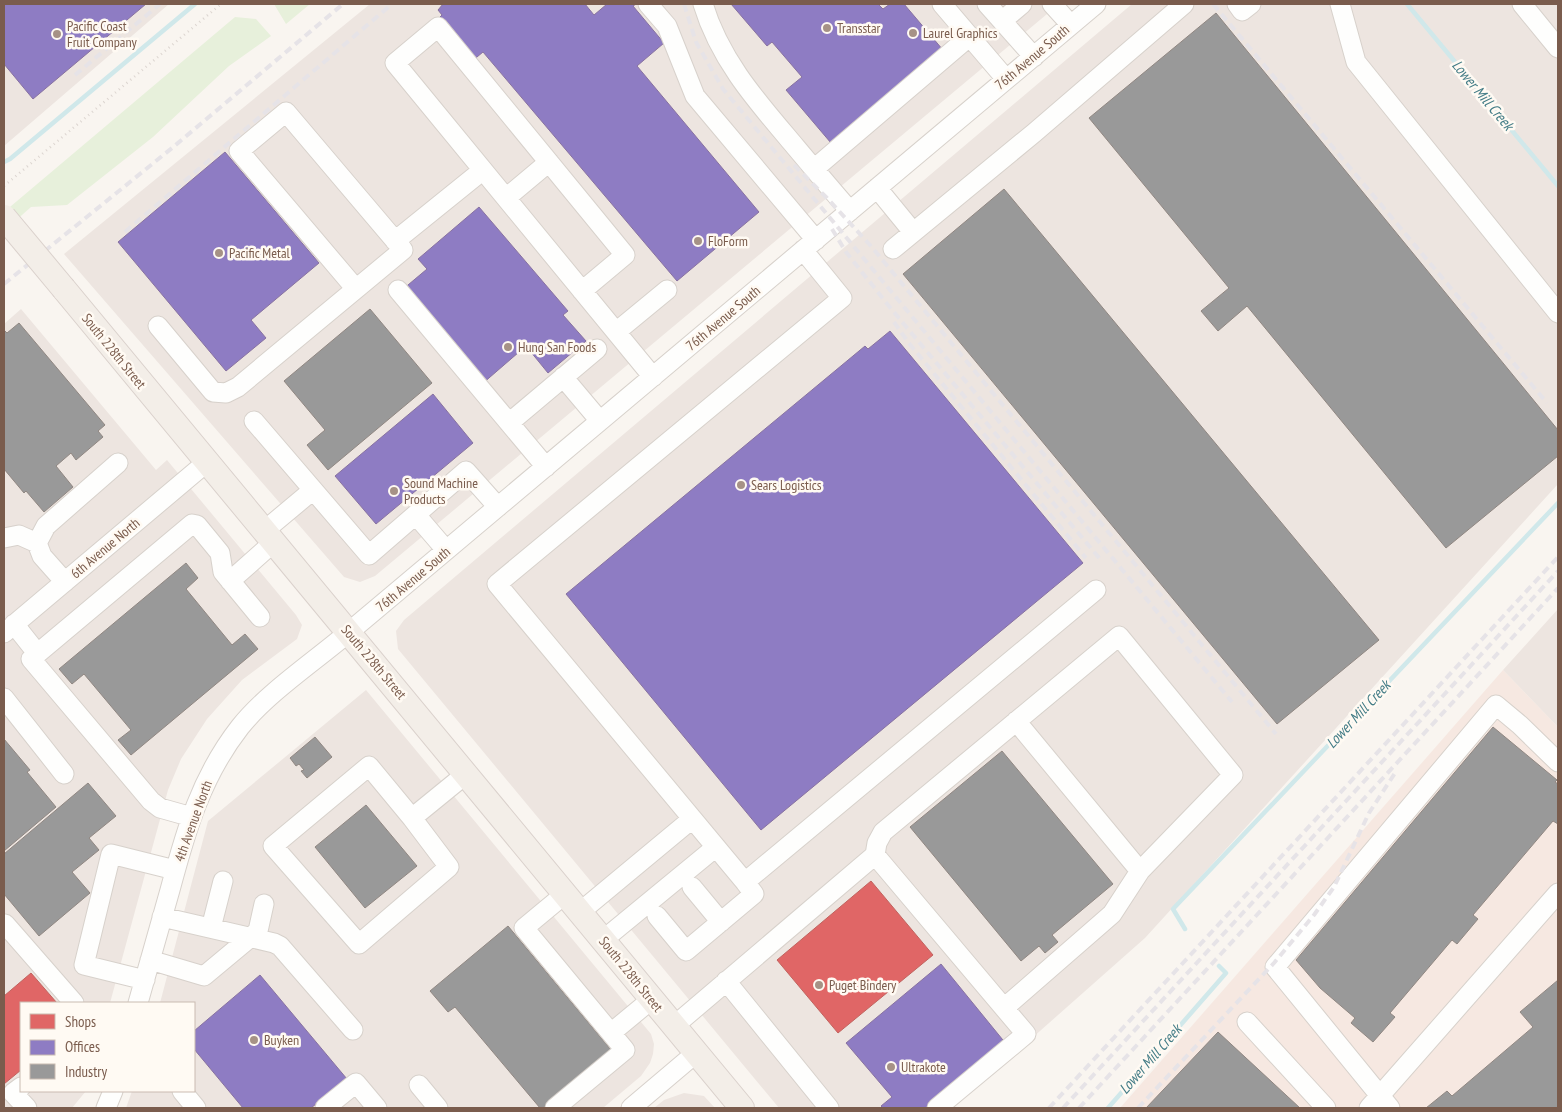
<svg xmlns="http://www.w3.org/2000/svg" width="1562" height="1112" font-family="'PT Sans Narrow',sans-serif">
<rect width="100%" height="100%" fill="#f9f5f0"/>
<path fill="#f6e8e1" d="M1503 670 1558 727V1108H1120Z"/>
<path fill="#ede5e0" d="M4 4H169L4 146Z
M370 4H1059L375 576 360 582 344 577 64 254Z
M1132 4H1558V484L1145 938 953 1108H779L398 649 396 631 404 620Z
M21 309 156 470 167 460 296 615 302 625 297 639 242 680 207 719 181 759 168 790 110 1003H21V1091H86L72 1108H4V324Z
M1558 609V727L1503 670Z
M366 690 651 1034 654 1044 653 1054 650 1063 641 1076 603 1108H126L132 1091H194V1003H160L208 821Z
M684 1093 704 1096 715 1108H654L664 1100Z"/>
<path fill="#e7f0db" d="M274 4H310L286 24Z
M235 17 256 19 271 36 229 66 153 137 67 205 31 207 4 231V212Z"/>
<path fill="#e06666" stroke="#c1635e" d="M871 881 933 955 838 1033 777 960Z
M31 973 57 1003H21V1070L4 1084V996Z"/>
<path fill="#8e7cc3" stroke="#8872a0" d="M4 4H146L33 99 4 64Z
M443 4H585L594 15 607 4H636L633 6 664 43 637 66 759 212 677 281 483 52 471 62 436 21 442 15 438 10Z
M731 4H878L883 9 890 4H904L943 50 831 143 786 90 802 77 772 42 767 46Z
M225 152 319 263 251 320 266 338 226 371 118 242Z
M479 207 568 311 563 315 586 341 548 373 526 346 482 384 402 290 427 269 418 259Z
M890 331 1083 563 761 830 566 594 865 346 868 349Z
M433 394 473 443 376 524 335 476Z
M941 964 1007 1045 931 1108H883L881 1106 892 1097 846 1043Z
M260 975 347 1079 311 1108H243L194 1049V1031Z"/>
<path fill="#999" stroke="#908782" d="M1216 13 1558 430V456L1446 548 1247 306 1218 331 1201 311 1229 288 1089 118Z
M1004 189 1379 640 1277 724 903 274Z
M370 309 432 383 328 470 307 445 325 430 284 381Z
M19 323 105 425 98 431 103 437 76 460 71 453 56 466 73 487 44 512 26 491 24 493 4 469V330L7 333Z
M186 563 198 578 186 589 232 645 245 634 258 649 131 755 118 740 131 730 84 674 72 684 59 669Z
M1493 727 1557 780 1555 782 1558 784V824L1553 821 1473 915 1478 919 1457 944 1452 940 1390 1013 1395 1017 1373 1042 1351 1023 1355 1018 1320 988 1296 960Z
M315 737 332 757 307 778 301 771 304 770 299 764 296 766 290 758Z
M4 739 30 770 27 772 56 807 4 851Z
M1002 751 1113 884 1052 935 1058 942 1045 953 1039 946 1021 961 910 827Z
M88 783 116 816 89 838 99 850 72 872 90 893 39 936 4 894V854Z
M366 805 417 866 365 908 315 847Z
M508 926 612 1051 543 1108H540L455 1007 448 1012 430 991Z
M1558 980V1108H1426L1447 1091 1452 1096 1533 1027 1520 1012Z
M1218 1032 1300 1108H1146Z"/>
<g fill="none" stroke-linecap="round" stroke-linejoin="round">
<path stroke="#d0e8ea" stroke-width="4.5" d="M1407 4 1558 186
M4 162 10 159 195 4
M1185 929 1173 909 1558 503
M1108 1108 1226 973 1219 966"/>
<defs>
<path id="minor" d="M648 4 667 26 695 96 816 240
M703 4C719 57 753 97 788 138 809 163 829 187 850 211
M942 4 1006 79
M987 4 1034 57
M1052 4 1071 25
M1237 4 1242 11 1251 4
M1340 4 1356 62 1558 313
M1522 4 1558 48
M1002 21 1022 4
M814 169 970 36
M877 188 913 232
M506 198 549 162
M395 241 483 170
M893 249 1034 133 1184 4
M803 250 842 298 497 584 745 882 1096 590
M398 290 546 467
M582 291 625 255 438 27 395 63 653 377
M158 326 213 392 226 393 238 387 403 250 286 112 239 151 356 289
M616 332 667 290
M563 377 600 421
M254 421 369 555 466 471 498 507
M509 423 597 349
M416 515 446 550
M264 531 313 490
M4 538 19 535 37 543
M230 581 274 542
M65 582 42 556 37 543 46 526 118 463
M14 624 37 653
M4 633 207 462
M4 698 64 774
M192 817 160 808 151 801 31 659 192 524 197 525 220 553 223 572 260 617
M412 818 449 867 359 944 273 846 369 766 412 818 466 774
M875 855 877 843 883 832C962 767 1040 701 1119 636L1233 775 1140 871 1016 721
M692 887 721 922
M580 912 692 819
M657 916 686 951 754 894 745 882
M162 917 274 943 280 946 353 1030
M5 924 74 1003
M211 928 223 881
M603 940 716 847
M150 960 204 976 258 931 264 904
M145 980 84 965 111 854 175 870
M726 981 829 1108
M138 1003C149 965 159 928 170 890 186 830 201 777 240 727 267 693 315 661 349 632L1096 4
M1004 1008 1112 914 1140 871
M1247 1022 1326 1108
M674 1026 875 855 1026 1034 937 1108
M611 1033 652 999
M419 1085 438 1108
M21 1087 13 1093 27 1108
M182 1091 196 1108
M106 1108 113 1091
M325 1108 356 1083 377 1108
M555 1108 625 1050 524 928 565 894
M631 1108 696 1053
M1369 1108 1558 893
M1390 1108 1275 967 1496 705 1520 725 1558 762"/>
<path id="major" d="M64 289 742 1108"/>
</defs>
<use href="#minor" stroke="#d7d1cb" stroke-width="21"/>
<use href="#major" stroke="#dad1cc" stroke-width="26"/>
<path stroke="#dcd5d0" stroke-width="2.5" stroke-dasharray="1 4" stroke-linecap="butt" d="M4 186 221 4"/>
<use href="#minor" stroke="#fefefd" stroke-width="19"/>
<use href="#major" stroke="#f3eee8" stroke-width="24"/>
<path stroke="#e6e3e7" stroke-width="4" stroke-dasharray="8 5" stroke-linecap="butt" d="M684 4 696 42 723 89 1232 702
M1213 4 1547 403
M75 75 160 4
M794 165 827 198 870 245 1276 734
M832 229 846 252 888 305 1100 559
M125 232 392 4
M4 284 172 148 343 4
M894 322 908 342 1086 558
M1049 1108 1558 557
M1063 1108 1558 571
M1079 1108 1558 588
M1138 1108 1274 963 1314 915 1334 887 1369 813 1395 773"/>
<defs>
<path id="major-bridge" d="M4 217 64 289"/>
</defs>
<use href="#major-bridge" stroke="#dad1cc" stroke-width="26" stroke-linecap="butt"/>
<use href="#major-bridge" stroke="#f3eee8" stroke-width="24"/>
</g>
<g fill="#a69286" stroke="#fffaf3" stroke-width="2">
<circle cx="827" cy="28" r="5"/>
<circle cx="913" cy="33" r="5"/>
<circle cx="57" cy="34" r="5"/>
<circle cx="698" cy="241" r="5"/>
<circle cx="219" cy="253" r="5"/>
<circle cx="508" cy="347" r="5"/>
<circle cx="741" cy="485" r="5"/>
<circle cx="394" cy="491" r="5"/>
<circle cx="819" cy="985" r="5"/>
<circle cx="254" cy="1040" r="5"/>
<circle cx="891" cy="1067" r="5"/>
</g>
<g text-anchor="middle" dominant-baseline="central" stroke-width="5" stroke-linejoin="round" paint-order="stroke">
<g font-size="14" fill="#7a5c4d" stroke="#fffaf3" text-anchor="start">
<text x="67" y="26">Pacific Coast<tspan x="67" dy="16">Fruit Company</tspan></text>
<text x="837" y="28">Transstar</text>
<text x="923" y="33">Laurel Graphics</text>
<text x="708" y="241">FloForm</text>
<text x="229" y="253">Pacific Metal</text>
<text x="518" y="347">Hung San Foods</text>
<text x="404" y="483">Sound Machine<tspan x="404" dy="16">Products</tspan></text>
<text x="751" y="485">Sears Logistics</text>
<text x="829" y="985">Puget Bindery</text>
<text x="264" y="1040">Buyken</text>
<text x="901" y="1067">Ultrakote</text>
</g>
<g font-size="14" fill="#7a5c4d" stroke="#fffaf3">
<text transform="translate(1032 57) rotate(-40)">76th Avenue South</text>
<text transform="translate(723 318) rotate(-40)">76th Avenue South</text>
<text transform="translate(114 351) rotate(51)">South 228th Street</text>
<text transform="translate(105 548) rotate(-40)">6th Avenue North</text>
<text transform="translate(413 579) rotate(-40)">76th Avenue South</text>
<text transform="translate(374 662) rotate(50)">South 228th Street</text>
<text transform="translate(193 821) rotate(-70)">4th Avenue North</text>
<text transform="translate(631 974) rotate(51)">South 228th Street</text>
</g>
<g font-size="15" font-style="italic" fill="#437c86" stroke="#fffaf3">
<text transform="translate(1483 95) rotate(50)">Lower Mill Creek</text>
<text transform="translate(1358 714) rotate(-47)">Lower Mill Creek</text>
<text transform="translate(1150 1059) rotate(-49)">Lower Mill Creek</text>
</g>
</g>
<rect width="1562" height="1112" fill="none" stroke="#7a5c4d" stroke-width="10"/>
<rect x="20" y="1002" width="175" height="90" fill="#fffaf3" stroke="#cabbb1"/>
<rect x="30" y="1014" width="25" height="15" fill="#e06666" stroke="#cabbb1"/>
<text x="65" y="1027" font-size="15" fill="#7a5c4d">Shops</text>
<rect x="30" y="1040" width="25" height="15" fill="#8e7cc3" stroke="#cabbb1"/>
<text x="65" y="1052" font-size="15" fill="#7a5c4d">Offices</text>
<rect x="30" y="1064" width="25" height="15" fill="#999999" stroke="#cabbb1"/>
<text x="65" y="1077" font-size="15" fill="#7a5c4d">Industry</text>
</svg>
